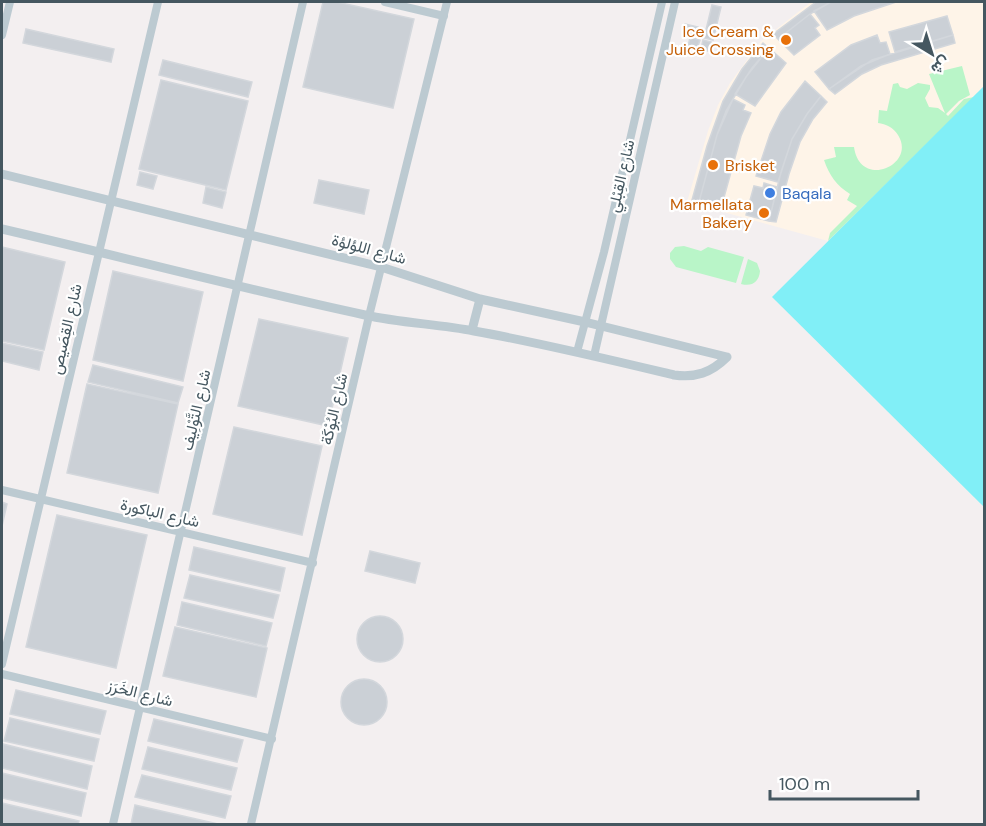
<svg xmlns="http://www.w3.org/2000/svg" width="986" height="826" font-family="'DM Sans',Vazirmatn,sans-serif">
<rect width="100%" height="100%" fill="#f3eff0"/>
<path fill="#fef4e8" d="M811 2H984V86L828 241 687 202 708 131 718 105 730 83 761 41Z"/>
<path fill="#b9f5c8" d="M962 66 970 95 959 101 946 114 948 116 964 99 974 97 828 241 830 233 857 206 847 200 850 194C837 186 829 175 824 160L836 157 834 147H854C860 190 917 165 898 135 893 127 886 124 878 123L879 110 887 111 893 84 898 83 900 87 907 89 918 83 930 85V89L925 98 929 107 938 108 945 113 929 74Z
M684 246 701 251 708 247 744 257 736 283 676 267 670 259V253L675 247Z
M748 259 757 263 760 271C759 282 752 287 741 284Z"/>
<path fill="#81eff7" d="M984 86V507L772 297Z"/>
<path fill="#cbd0d6" stroke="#d3d7dc" stroke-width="1.5" d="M323 2H337L414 19 393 108 303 87Z
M816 2H831L810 14 778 39 773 34Z
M831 2H896L854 16 827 30 814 11Z
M712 5 721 7 713 40 704 38Z
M810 14 819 25 815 28 820 35 794 55 778 39Z
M947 16 953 35 895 52 889 32Z
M685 24 698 27 696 35 684 32Z
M26 29 114 49 111 62 23 43Z
M877 35 880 43 886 42 890 54 861 66 829 89 815 72 851 45Z
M953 35 955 43 881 65 862 74 835 94 829 89 872 60Z
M690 37 700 40 697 49 688 47Z
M703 40 711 42 708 51 701 49Z
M763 43 769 48 746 77 726 111 717 135 699 202 692 200 707 146 723 101 742 69Z
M769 48 786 63 755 106 735 94 752 68Z
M163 60 252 82 248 97 159 75Z
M161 80 248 101 226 190 139 169Z
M805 81 821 96 807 114 792 139 778 182 756 176 770 134 781 112Z
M821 96 827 102 813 119 800 142 789 174 776 222 769 221 781 172 792 139 807 114Z
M733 99 745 105 743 110 751 113 741 136 721 208 699 202 717 135Z
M140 172 157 176 153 189 137 185Z
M319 180 369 190 364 214 314 203Z
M764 183 777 187 769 221 746 215 754 186 763 188Z
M206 187 226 192 222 208 203 203Z
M2 247 65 262 44 350 2 341Z
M113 271 203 292 183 381 93 360Z
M259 319 348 338 328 426 238 406Z
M2 343 43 352 39 370 2 361Z
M93 365 183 387 178 403 88 382Z
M87 384 178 404 158 493 67 473Z
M234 427 322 446 302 535 213 514Z
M2 502 7 504 2 526Z
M57 515 147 535 116 668 26 647Z
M194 547 285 568 280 591 189 570Z
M370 551 420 563 415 583 365 571Z
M190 575 279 595 273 618 184 598Z
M182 602 272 623 266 646 177 625Z
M357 639a23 23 0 1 1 46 0a23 23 0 1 1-46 0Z
M175 627 267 648 256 697 163 676Z
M341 702a23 23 0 1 1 46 0a23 23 0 1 1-46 0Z
M16 690 106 711 100 734 10 714Z
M10 718 99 739 94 761 4 741Z
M154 719 243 740 237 762 148 741Z
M3 744 92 766 87 789 2 768Z
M148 747 237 768 231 790 142 769Z
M2 773 86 793 81 816 2 798Z
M142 775 231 796 225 818 135 797Z
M2 803 79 821 78 824H2Z
M135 805 218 824H131Z"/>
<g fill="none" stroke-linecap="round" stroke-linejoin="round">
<path stroke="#bccad1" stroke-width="8" d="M385 2 444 16
M2 35 10 2
M577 352 604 252 662 2
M594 356 675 2
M2 490 313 563
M2 664 158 2
M2 674 272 739
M113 824 303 2
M251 824 369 316 447 2"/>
<path stroke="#bccad1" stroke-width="9" d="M2 174 381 267 480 299 585 322 727 357
M2 229C123 257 243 289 365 315 401 323 438 324 474 331 541 343 607 359 674 375 695 378 711 373 727 357
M472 330 480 299"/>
</g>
<g fill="#e8710a" stroke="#fff" stroke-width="2">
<circle cx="786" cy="40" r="6"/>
<circle cx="713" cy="165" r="6"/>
<circle cx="764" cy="213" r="6"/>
</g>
<circle fill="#3f7fe0" stroke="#fff" stroke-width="2" cx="770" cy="193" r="6"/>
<g text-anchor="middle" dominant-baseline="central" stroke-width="4.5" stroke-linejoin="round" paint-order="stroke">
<g font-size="16" fill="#c56008" stroke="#fff" text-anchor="end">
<text x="774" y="31">Ice Cream &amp;<tspan x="774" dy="18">Juice Crossing</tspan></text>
<text x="725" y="165" text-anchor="start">Brisket</text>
<text x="752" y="204">Marmellata<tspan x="752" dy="18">Bakery</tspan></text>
</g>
<g font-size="16" fill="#455760" stroke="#fff">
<text transform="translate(621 176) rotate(-77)">شارع القِبْلي</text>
<text transform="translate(369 249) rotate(15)">شارع اللؤلؤة</text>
<text transform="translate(66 329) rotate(-77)">شارع القِصَيص</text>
<text transform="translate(334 409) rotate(-77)">شارع البُوْكَة</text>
<text transform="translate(196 410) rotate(-77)">شارع التَّوْلِيف</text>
<text transform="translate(160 513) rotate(13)">شارع الباكورة</text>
<text transform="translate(140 693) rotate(14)">شارع الخَرَز</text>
</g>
<g font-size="16" fill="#366cbe" stroke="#fff" text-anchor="start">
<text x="782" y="193">Baqala</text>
</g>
</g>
<rect width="986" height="826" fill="none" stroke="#455760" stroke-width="6"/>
<g transform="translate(932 54) rotate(142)" stroke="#ffffff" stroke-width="4.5" paint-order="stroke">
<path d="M0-4.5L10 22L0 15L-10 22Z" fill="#455760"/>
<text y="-9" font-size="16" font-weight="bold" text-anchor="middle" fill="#455760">ش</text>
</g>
<path d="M770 790v9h148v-9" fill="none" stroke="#455760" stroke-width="3"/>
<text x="779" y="790" font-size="18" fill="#455760" stroke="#ffffff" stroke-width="4.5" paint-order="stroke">100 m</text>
</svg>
